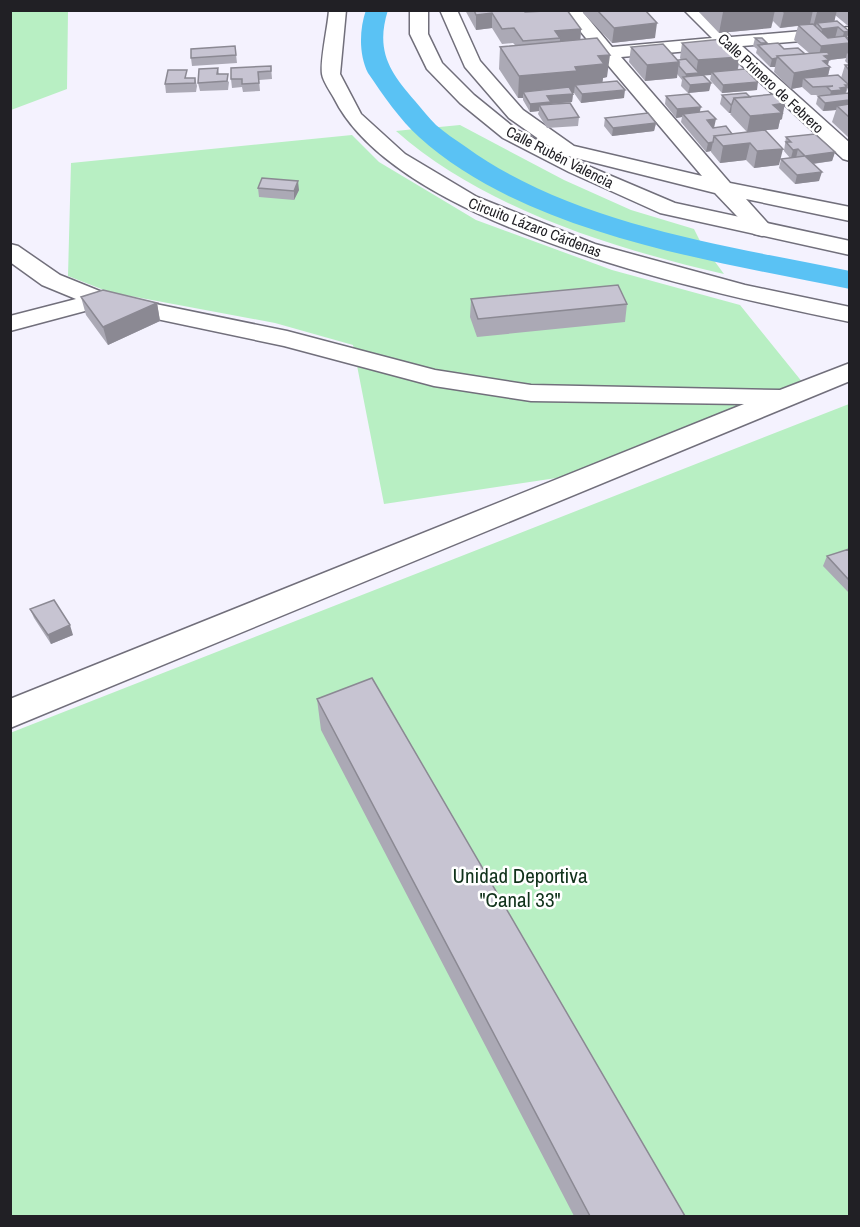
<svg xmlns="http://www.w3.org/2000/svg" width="860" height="1227" font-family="'Archivo Narrow',sans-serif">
<rect width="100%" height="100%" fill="#f4f2fe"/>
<path fill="#b8efc3" d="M11 10 68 11 67 89 11 110Z
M460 125 564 180 631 210 694 229 702 245C606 219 507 191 429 128Z
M415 129 462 164 491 179 606 230 710 255 724 274C612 248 483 208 396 131Z
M352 135 379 162 476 220 612 270 740 305 803 383 630 467 384 504 353 345 275 323 109 292 68 276 71 163Z
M849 404V1216H11L10 733Z"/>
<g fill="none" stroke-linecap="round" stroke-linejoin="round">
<path fill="#5ac2f4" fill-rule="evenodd" d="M366 10H388C375 51 390 72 415 101 422 109 429 118 436 125 445 133 456 140 466 147 572 224 723 245 850 271V289C713 261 526 234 419 137 400 120 383 95 368 73 359 55 359 30 366 10Z"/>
<defs>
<path id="minor" d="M440 10H457L480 61 523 110 574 146 702 176 602 58 564 61 558 60 555 56 558 52 594 48 563 10H581L612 47 712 38 684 10H703L731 37 850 27V37L742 46 850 143V161L843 159 723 48 621 57 730 183 850 207V221L746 199 773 229 770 234 762 236 754 234 715 193 560 154 509 118 465 67Z
M10 244 18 246 60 275 107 294 287 331 435 370 531 385 780 390 850 363V381L10 728V699L744 404 531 401 434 386 284 346 100 307 10 331V316L76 299 42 285 10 262Z"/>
<path id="tertiary" d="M329 10H346L340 74 361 114 405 154 477 197 595 244 745 285 850 307V322C715 294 399 229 334 98 330 91 323 81 322 74 320 60 328 26 329 10Z
M410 10H428V34L442 63 474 95 517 130 583 164 675 203 850 241V255L660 213 569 172 503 138 460 103 427 69 410 34Z"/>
</defs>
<use href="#minor" stroke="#716f7b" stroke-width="3"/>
<use href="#tertiary" stroke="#716f7b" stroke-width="3"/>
<use href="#minor" fill="#fff" fill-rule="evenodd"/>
<use href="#tertiary" fill="#fff" fill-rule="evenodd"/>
</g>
<path fill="#aba9b5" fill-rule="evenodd" d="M465 10H567L581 29 580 40 607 77 603 78 602 82 624 98 581 103 574 93H573L572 102 550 104 579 117 578 126 547 128 538 114 539 111 530 112 523 100V98H518L499 69 500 47 515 45 513 43 502 44 492 28 476 30Z
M583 10H645L655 38 612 43 583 13Z
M697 10H849V25H847L835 15 834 22 837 21 848 39 849 41V90L848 88 846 93H849V138L832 122 836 110 823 111 816 104 818 96 825 95H811L802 87 791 89 774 72 775 67H770L756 53 757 49 753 46 755 38 767 43V44L784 49 805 54 809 53 794 40 798 26 780 28 773 21 771 28 719 33ZM846 58 845 61 849 65H845L841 78 828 76 830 67 828 65 829 60Z
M682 43 740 57 738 69 757 90 722 93 710 80 711 75H704L711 83 709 91 688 93 681 86 682 80 677 74V78L645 81 629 62 631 47 678 60H681L680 58Z
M235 46 237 63 192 66 191 58Z
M271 66 272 79 259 80 260 91 243 92 242 87 232 88 231 79Z
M218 68 219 74 229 82 228 90 200 91 198 83Z
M188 78H195L197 86 196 92 166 93 165 84Z
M722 95 750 97 782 119 780 120 778 129 766 130 779 165 754 168 746 160 720 163 711 152V151L706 152 681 122 682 117 676 118 665 104 666 96 700 112 714 128 732 134 747 132 730 114 731 113H729L720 104Z
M605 118 656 123 654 131 612 136 604 126Z
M786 137 835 152 832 161 813 164 819 181 795 184 779 168 781 159 790 158 784 151Z
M258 188 299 190 294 200 259 197Z
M81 297 157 303 160 321 108 345 86 315Z
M471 299 627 304 625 322 477 337 470 317Z
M849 549V593L823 566 827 556Z
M30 609 73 635 51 644 34 618Z
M317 699 685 1216H574L321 730Z"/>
<path fill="#8b8993" d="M736 10H775L771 28 719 33 723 12Z
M802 10H813L810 24 780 28 784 12Z
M824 10H837L834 23H817L816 26 813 27 817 12Z
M492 13V28L476 30V15Z
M657 23 655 38 612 43 614 28Z
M838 27 834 42 819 44 822 29Z
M581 29 580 44 560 46V38L555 31Z
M849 31 846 43H849V55L847 53 846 58 829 60 827 68 830 67 826 83 803 78 802 87 791 89 794 73 818 61 821 46 841 44 844 32Z
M610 55 607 77 603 78 602 87 575 85 574 93 527 98 523 92V98H518L519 76 575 67 598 56Z
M740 57 737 72H712L711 75 698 76 685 80 686 74 696 73 698 60Z
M777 58 775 67H770L772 59Z
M679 62 677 78 645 81 647 65Z
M758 82 757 90 722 93 723 85Z
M711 83 709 91 688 93 690 85Z
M847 87 845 95 829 99 831 91 840 88Z
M625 90 624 98 581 103 582 94Z
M573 94 572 102 539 105V111L530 112V104L547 96Z
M849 100V109L837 106 836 110 823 111 825 103Z
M785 103 782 119 780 120 778 129 747 132 750 116 773 105Z
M732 104 731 113H729L731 105Z
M701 107 699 115 683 114 682 117 676 118 677 109Z
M716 119 714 128 705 129 707 120Z
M656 123 654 131 612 136 613 128Z
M713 142 711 151 706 152 708 143Z
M750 143 746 160 720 163 723 146Z
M783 149 779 165 754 168 757 151Z
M798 149 796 158H791L793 150Z
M835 152 832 161 803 165 805 156Z
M822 172 819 181 795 184 797 175Z
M298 181 299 190 294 200V191Z
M157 303 160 321 108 345 103 327Z
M70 625 73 635 51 644 48 635Z"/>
<path fill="#c7c4d2" stroke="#8b8993" stroke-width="1.5" d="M474 10H524L525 12 567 10 581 29 555 31 560 38 523 41 514 28 502 29 492 13 476 15Z
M597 10H645L657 23 614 28Z
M781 10H802L784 12Z
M837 21 849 31 844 32 838 27 822 29 817 23Z
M813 24 828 38 845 36 849 41V43L821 46 798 25Z
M597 38 610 55 598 56 604 64 575 67 577 71 519 76 500 47Z
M755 38H762L767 43H761Z
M723 39 740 57 698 60 682 43Z
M778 43 784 49 798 48 805 54 777 56V58L772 59 758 45Z
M663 44 679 62 647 65 631 47Z
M235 46 236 55 191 58V49Z
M827 52 830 55 824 56 829 60 823 61 830 67 794 73 777 56Z
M686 59 699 73 686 74 679 66V62L678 60Z
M845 65H849V70Z
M271 66V71L258 72 259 83 242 84V79H231V68Z
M218 68 217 74H228L227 81 198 83 199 69Z
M745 69 758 82 723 85 712 72Z
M168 70H187L185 78H195V83L165 84Z
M703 75 711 83 690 85 683 77Z
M838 75 849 85H845L847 87 840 88 842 90 831 91 827 87 833 86 813 87 803 78Z
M617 81 625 90 582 94 575 85Z
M569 87 573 94 547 96 551 102 530 104 523 92Z
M746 93 750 97 734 98 732 104 731 105 722 95Z
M849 93V100L825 103 818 96Z
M689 94 701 107 677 109 666 96Z
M776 94 785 103 773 105 782 113 750 116 734 98Z
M570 103 579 117 548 120 539 105Z
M849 104V117L837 106Z
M708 111 716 119 707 120 713 128 726 126 732 134 714 136 713 142 708 143 683 114Z
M648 113 656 123 613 128 605 118Z
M765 130 783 149 757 151 750 143 723 146 714 136Z
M815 134 835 152 805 156 822 172 797 175 781 159 805 156 798 149 793 150 786 142H791L786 137Z
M262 178 298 181 294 191 258 188Z
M618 285 627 304 478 319 471 299Z
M103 290 157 303 103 327 81 297Z
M849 549V580L827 556Z
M54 600 70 625 48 635 30 609Z
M372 678 685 1216H590L317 699Z"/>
<g text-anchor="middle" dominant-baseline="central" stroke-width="5" stroke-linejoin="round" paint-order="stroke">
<g font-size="15" fill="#212025" stroke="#fff">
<text transform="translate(771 83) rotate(43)">Calle Primero de Febrero</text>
<text transform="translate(560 157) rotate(27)">Calle Rubén Valencia</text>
<text transform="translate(535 227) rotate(21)">Circuito Lázaro Cárdenas</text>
</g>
<g font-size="21" fill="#10321a" stroke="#fff">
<text x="520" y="875">Unidad Deportiva<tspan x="520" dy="24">"Canal 33"</tspan></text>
</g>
</g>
<rect width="860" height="1227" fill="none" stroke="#212025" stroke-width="24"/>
</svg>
